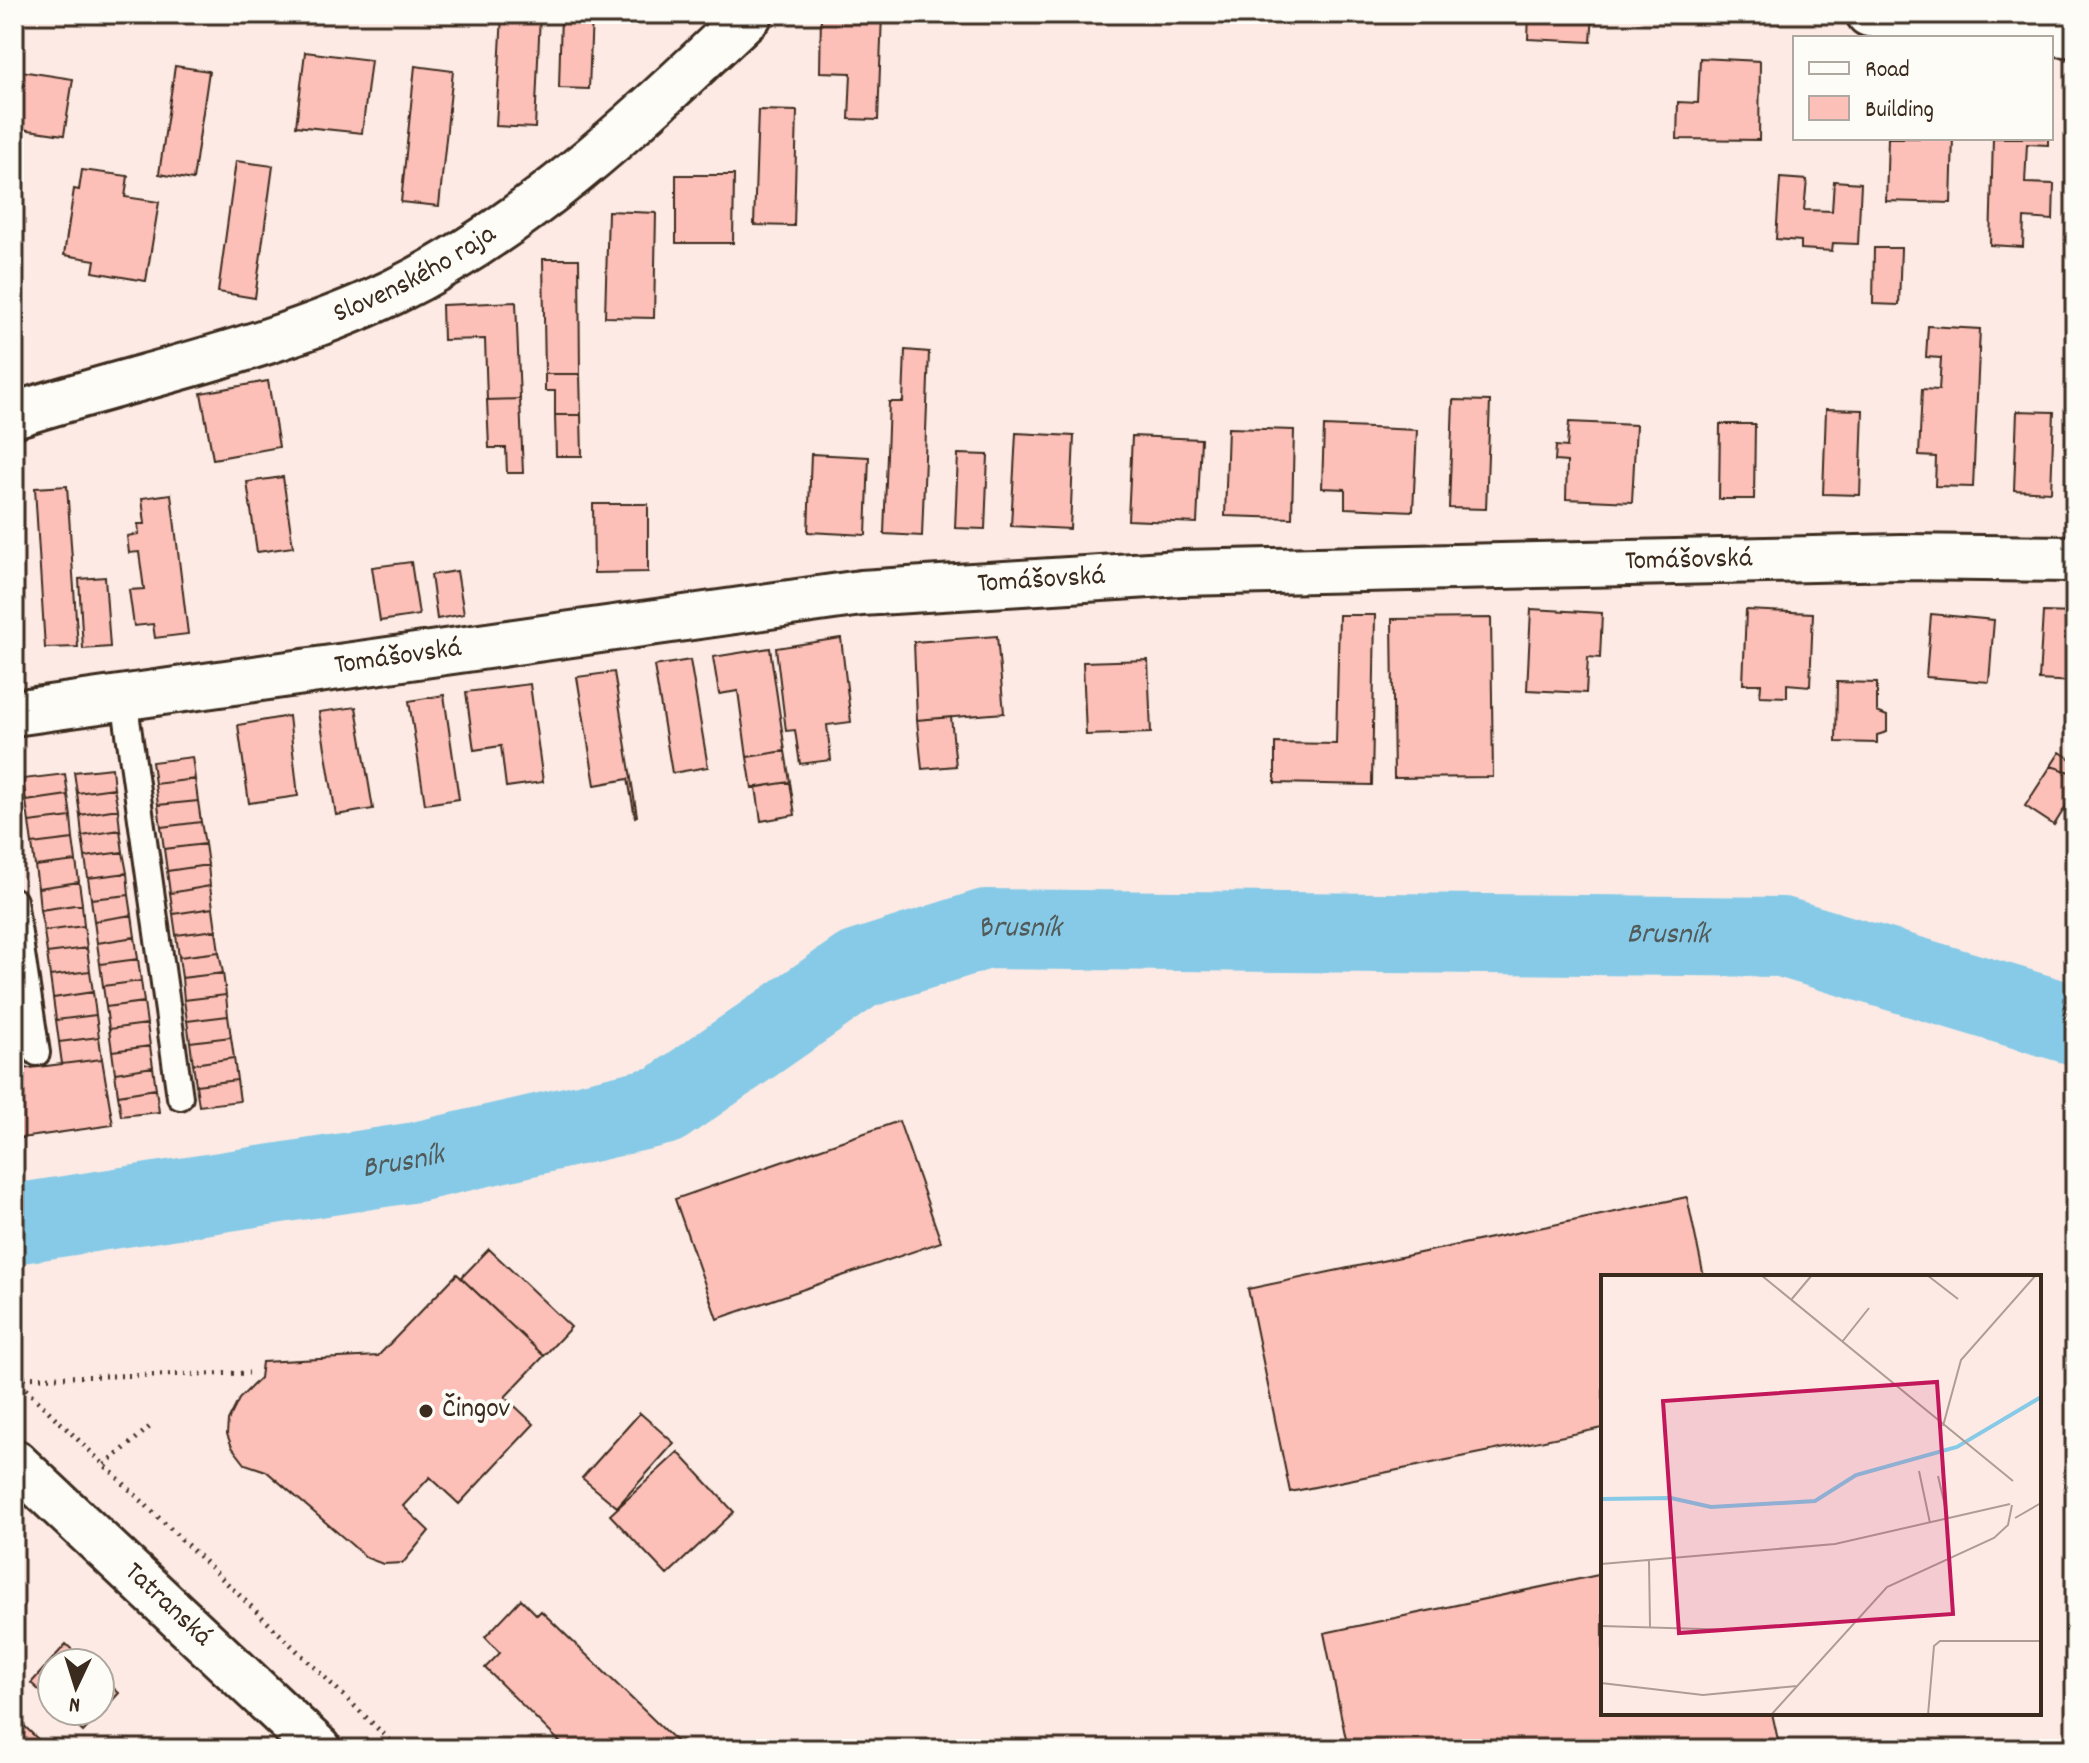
<svg xmlns="http://www.w3.org/2000/svg" width="2089" height="1763" font-family="Dekko,sans-serif">
<rect width="100%" height="100%" fill="#fdeae4"/>
<filter id="ink" filterUnits="userSpaceOnUse"><feTurbulence type="fractalNoise" baseFrequency=".0125" numOctaves="2"/><feDisplacementMap in="SourceGraphic" scale="16" xChannelSelector="R" yChannelSelector="G"/><feConvolveMatrix kernelMatrix="1 2 1 2 8 2 1 2 1" color-interpolation-filters="sRGB"/></filter>
<g filter="url(#ink)">
<g fill="none" stroke-linecap="round" stroke-linejoin="round">
<path stroke="#86cae7" stroke-width="80" id="s1" d="M14 1224 416 1162 664 1105 858 970 986 929 1782 937 2075 1025"/>
</g>
<path fill="#fcc0b8" stroke="#3b2a1e" stroke-width="2" d="M502 14H540L535 128 496 126Z
M561 14H592L589 89 559 88Z
M821 14H882L878 120 849 119 851 73 820 72Z
M1529 14H1593L1591 42 1528 39Z
M305 52 371 60 362 133 296 126Z
M1700 58 1760 61 1759 140 1677 139 1678 102 1698 103Z
M175 66 209 71 193 180 159 174Z
M415 66 453 71 439 206 401 202Z
M14 70 73 79 64 135 14 128Z
M758 110 797 111 794 226 754 225Z
M1888 138H1953L1951 203 1886 201Z
M1993 138H2048V145L2027 144 2025 183 2054 184 2053 220 2024 218 2023 247 1990 245Z
M236 161 273 166 255 298 218 292Z
M82 170 128 176 125 197 159 202 146 281 93 272 95 260 64 255 74 189 79 190Z
M676 175H734L733 243H676Z
M1780 178 1807 180 1804 210 1832 211 1834 181 1861 183 1858 244 1833 243 1832 251 1801 249V241L1776 239Z
M608 211 656 213 654 318 605 317Z
M1874 248H1901L1899 305 1873 304Z
M543 259H579L580 374H545Z
M516 302 520 399 487 400 485 339 443 340 442 305Z
M1928 326 1980 329 1973 487 1935 486 1936 457 1919 456 1922 389 1939 390 1941 358 1926 357Z
M905 350 929 352 922 536 884 534 889 402H903Z
M545 374H580L581 415H555V391H545Z
M268 381 279 447 213 459 201 393Z
M520 399 523 473H507L506 448H489L487 400Z
M1453 400 1490 401 1486 509 1449 508Z
M1826 409 1863 410 1860 495 1823 494Z
M2017 411 2054 412 2051 492 2014 490Z
M555 415H581L582 456H556Z
M1569 422 1636 425 1632 502 1566 499 1567 462 1555 461 1556 446 1567 447Z
M1720 424H1755L1754 499H1719Z
M1324 426 1417 430 1413 511 1345 508V489L1322 488Z
M1228 428 1294 430 1292 518 1225 516Z
M1016 433 1074 436 1070 529 1011 526Z
M1132 436 1201 439 1197 523 1128 520Z
M811 454 869 457 866 535 808 532Z
M958 454 988 455 985 529 955 528Z
M283 477 293 547 257 552 247 482Z
M67 486 78 647 45 648 35 488Z
M171 494 188 634 155 638 153 624 134 626 129 590 144 589 139 552 129 553 127 536 139 534 138 524H145L142 498Z
M593 504H648V572L594 573Z
M411 562 419 615 380 621 372 567Z
M457 571 464 614 437 619 431 575Z
M105 577 110 647 83 649 79 579Z
M1531 609 1602 613 1600 658 1588 657 1586 693 1527 690Z
M1746 610 1813 613 1810 686 1787 684V697L1760 696 1761 684H1743Z
M2043 612 2075 613V682L2039 680Z
M1931 614 1994 620 1989 682 1926 677Z
M1339 615H1375L1372 785 1275 783V743L1336 744Z
M1491 618 1493 777 1394 778 1392 619Z
M997 636 1004 713 917 720 914 642Z
M841 638 851 722 827 725 831 760 800 764 795 730 786 731 776 648Z
M770 648 785 751 747 757 738 691 719 694 713 657Z
M690 660 708 767 672 773 654 666Z
M1148 660 1151 733 1086 735 1083 662Z
M614 672 637 816 635 817 628 779 595 785 577 677Z
M1837 682 1877 683V712L1887 716V732L1877 735V743L1836 742Z
M530 684 543 782 506 787 501 746 474 750 466 692Z
M444 695 459 799 425 804 409 701Z
M356 707 373 809 336 815 319 712Z
M289 716 298 796 249 803 238 725Z
M951 717 956 766 922 769 917 720Z
M785 751 790 782 752 788 747 757Z
M2060 752 2075 762V778L2070 772 2051 766Z
M192 757 195 779 155 784 152 762Z
M2051 766 2070 772 2075 778V792L2054 825 2025 806Z
M112 768 114 788 77 793 74 772Z
M65 774 68 795 26 801 23 779Z
M195 779 198 801 158 805 155 784Z
M790 782 795 815 761 821 756 787Z
M114 788 118 809 80 815 77 793Z
M68 795 71 817 29 822 26 801Z
M198 801 201 822 161 827 158 805Z
M118 809 120 830 82 836 80 815Z
M71 817 73 839 32 844 29 822Z
M201 822 205 844 164 849 161 827Z
M120 830 123 852 85 857 82 836Z
M73 839 76 861 35 866 32 844Z
M205 844 208 865 167 871 164 849Z
M123 852 127 873 88 878 85 857Z
M76 861 79 882 38 888 35 866Z
M208 865 210 886 170 893 167 871Z
M127 873 129 895 91 899 88 878Z
M79 882 82 904 40 910 38 888Z
M210 886 213 908 173 914 170 893Z
M129 895 132 915 94 921 91 899Z
M82 904 84 926 44 931 40 910Z
M213 908 216 930 176 935 173 914Z
M132 915 135 937 97 943 94 921Z
M84 926 87 948 47 953 44 931Z
M216 930 219 952 179 957 176 935Z
M135 937 138 959 100 964 97 943Z
M87 948 90 971 50 976 47 953Z
M219 952 223 973 182 978 179 957Z
M138 959 141 981 103 986 100 964Z
M90 971 93 992 53 998 50 976Z
M223 973 226 995 184 1000 182 978Z
M141 981 144 1002 106 1007 103 986Z
M93 992 96 1015 56 1020 53 998Z
M226 995 228 1016 187 1021 184 1000Z
M144 1002 147 1024 109 1029 106 1007Z
M96 1015 99 1037 59 1042 56 1020Z
M228 1016 231 1037 190 1042 187 1021Z
M147 1024 150 1046 112 1051 109 1029Z
M99 1037 102 1059 62 1064 59 1042Z
M231 1037 234 1058 193 1064 190 1042Z
M150 1046 153 1067 115 1073 112 1051Z
M234 1058 237 1080 196 1085 193 1064Z
M102 1059 113 1125 14 1139V1070Z
M153 1067 156 1089 118 1095 115 1073Z
M237 1080 240 1101 199 1106 196 1085Z
M156 1089 159 1112 121 1116 118 1095Z
M899 1121 941 1242 717 1319 675 1199Z
M1687 1197 1704 1277H1603V1428L1290 1492 1248 1289Z
M489 1249 571 1327 544 1356 461 1278Z
M457 1274 544 1356 505 1397 534 1424 459 1504 430 1477 403 1506 429 1531 403 1563 383 1564 367 1558 266 1471 245 1464 232 1447 227 1434 228 1421 239 1399 260 1378 262 1362 378 1356Z
M640 1413 674 1443 617 1507 582 1478Z
M678 1452 734 1512 667 1575 610 1515Z
M1603 1574V1713H1772L1780 1749H1348L1324 1633Z
M521 1599 537 1615 541 1611 684 1749H567L485 1668 500 1653 485 1637Z
M66 1644 86 1663H52V1702L31 1683Z
M100 1676 119 1693 83 1732 61 1711H100Z
M14 1716 48 1749H14Z"/>
<g fill="none" stroke-linecap="round" stroke-linejoin="round">
<defs>
<path id="lane" d="M124 698 180 1097
M14 901 37 1053"/>
<g id="street">
<path d="M1869 14 2075 35"/>
<path id="s2" d="M14 713 861 593 1181 573 1901 557 2075 559"/>
</g>
<g id="secondary">
<path id="s3" d="M14 415C140 375 274 349 393 292 529 226 642 116 750 14"/>
<path id="s4" d="M14 1462 319 1749"/>
</g>
</defs>
<use href="#lane" stroke="#3b2a1e" stroke-width="30"/>
<use href="#street" stroke="#3b2a1e" stroke-width="50"/>
<use href="#secondary" stroke="#3b2a1e" stroke-width="50"/>
<path stroke="#3b2a1e" stroke-width="5" stroke-dasharray="2 6" stroke-linecap="butt" d="M14 1378 399 1749
M16 1378 249 1373
M105 1465 152 1425"/>
<use href="#lane" stroke="#fdfcf7" stroke-width="24"/>
<use href="#street" stroke="#fdfcf7" stroke-width="44"/>
<use href="#secondary" stroke="#fdfcf7" stroke-width="44"/>
</g>
</g>
<circle fill="#3b2a1e" stroke="#fdfcf7" stroke-width="3" cx="426" cy="1411" r="8"/>
<g text-anchor="middle" dominant-baseline="central" stroke-width="8" stroke-linejoin="round" paint-order="stroke">
<g font-size="28" fill="#3b2a1e" stroke="#fdfcf7">
<text stroke="none"><textPath href="#s3" startOffset="426">Slovenského raja</textPath></text>
<text stroke="none"><textPath href="#s2" startOffset="1684">Tomášovská</textPath></text>
<text stroke="none"><textPath href="#s2" startOffset="1036">Tomášovská</textPath></text>
<text stroke="none"><textPath href="#s2" startOffset="388">Tomášovská</textPath></text>
<text stroke="none"><textPath href="#s4" startOffset="210">Tatranská</textPath></text>
</g>
<g font-size="28" fill="#3b2a1e" stroke="#fdfcf7" text-anchor="start">
<text x="442" y="1411">Čingov</text>
</g>
<g font-size="30" font-style="italic" fill="#525a5a" stroke="#fdfcf7">
<text stroke="none"><textPath href="#s1" startOffset="1066">Brusník</textPath></text>
<text stroke="none"><textPath href="#s1" startOffset="1714">Brusník</textPath></text>
<text stroke="none"><textPath href="#s1" startOffset="394">Brusník</textPath></text>
</g>
</g>
<g transform="translate(1601 1275)">
<rect width="440" height="440" fill="#fdeae4"/>
<path fill="none" stroke="#86cae7" stroke-width="4" d="M0 224 70 223 110 232 214 226 255 200 356 172 440 122"/>
<path fill="none" stroke="#af9d95" stroke-width="2" d="M160 0 412 206M326 0 357 24M190 25 211 0M241 67 268 33M342 151 360 85 435 0M318 196 329 248M337 201 347 244M414 243 440 228M48 286 49 352M0 289 234 269 409 229M0 351 135 355M0 408 102 420 196 411M170 440 286 312 393 263 407 250 411 230M327 440 333 371 339 366H440"/>
<path fill="#c2185b" fill-opacity="0.15" stroke="#c2185b" stroke-width="4" d="M336 107 352 339 78 358 62 126Z"/>
<rect width="440" height="440" fill="none" stroke="#3b2a1e" stroke-width="4"/>
</g>
<rect width="2089" height="1763" fill="none" stroke="#fdfcf7" stroke-width="48"/>
<rect x="24" y="24" width="2041" height="1715" fill="none" stroke="#3b2a1e" stroke-width="3" filter="url(#ink)"/>
<rect x="1793" y="36" width="260" height="104" fill="#fdfcf7" stroke="#afa8a0" stroke-width="2"/>
<rect x="1809" y="62" width="40" height="12" fill="#fdfcf7" stroke="#afa8a0" stroke-width="2"/>
<text x="1865" y="76" font-size="24" fill="#3b2a1e">Road</text>
<rect x="1809" y="96" width="40" height="24" fill="#fcc0b8" stroke="#afa8a0" stroke-width="2"/>
<text x="1865" y="116" font-size="24" fill="#3b2a1e">Building</text>
<g transform="translate(76 1687) rotate(184)"><circle r="38" fill="#fdfcf7" stroke="#afa8a0" stroke-width="2"/>
<path d="M0-6L14 30L0 20L-14 30Z" fill="#3b2a1e"/>
<text y="-12" font-size="22" font-weight="bold" text-anchor="middle" fill="#3b2a1e">N</text>
</g>
</svg>
